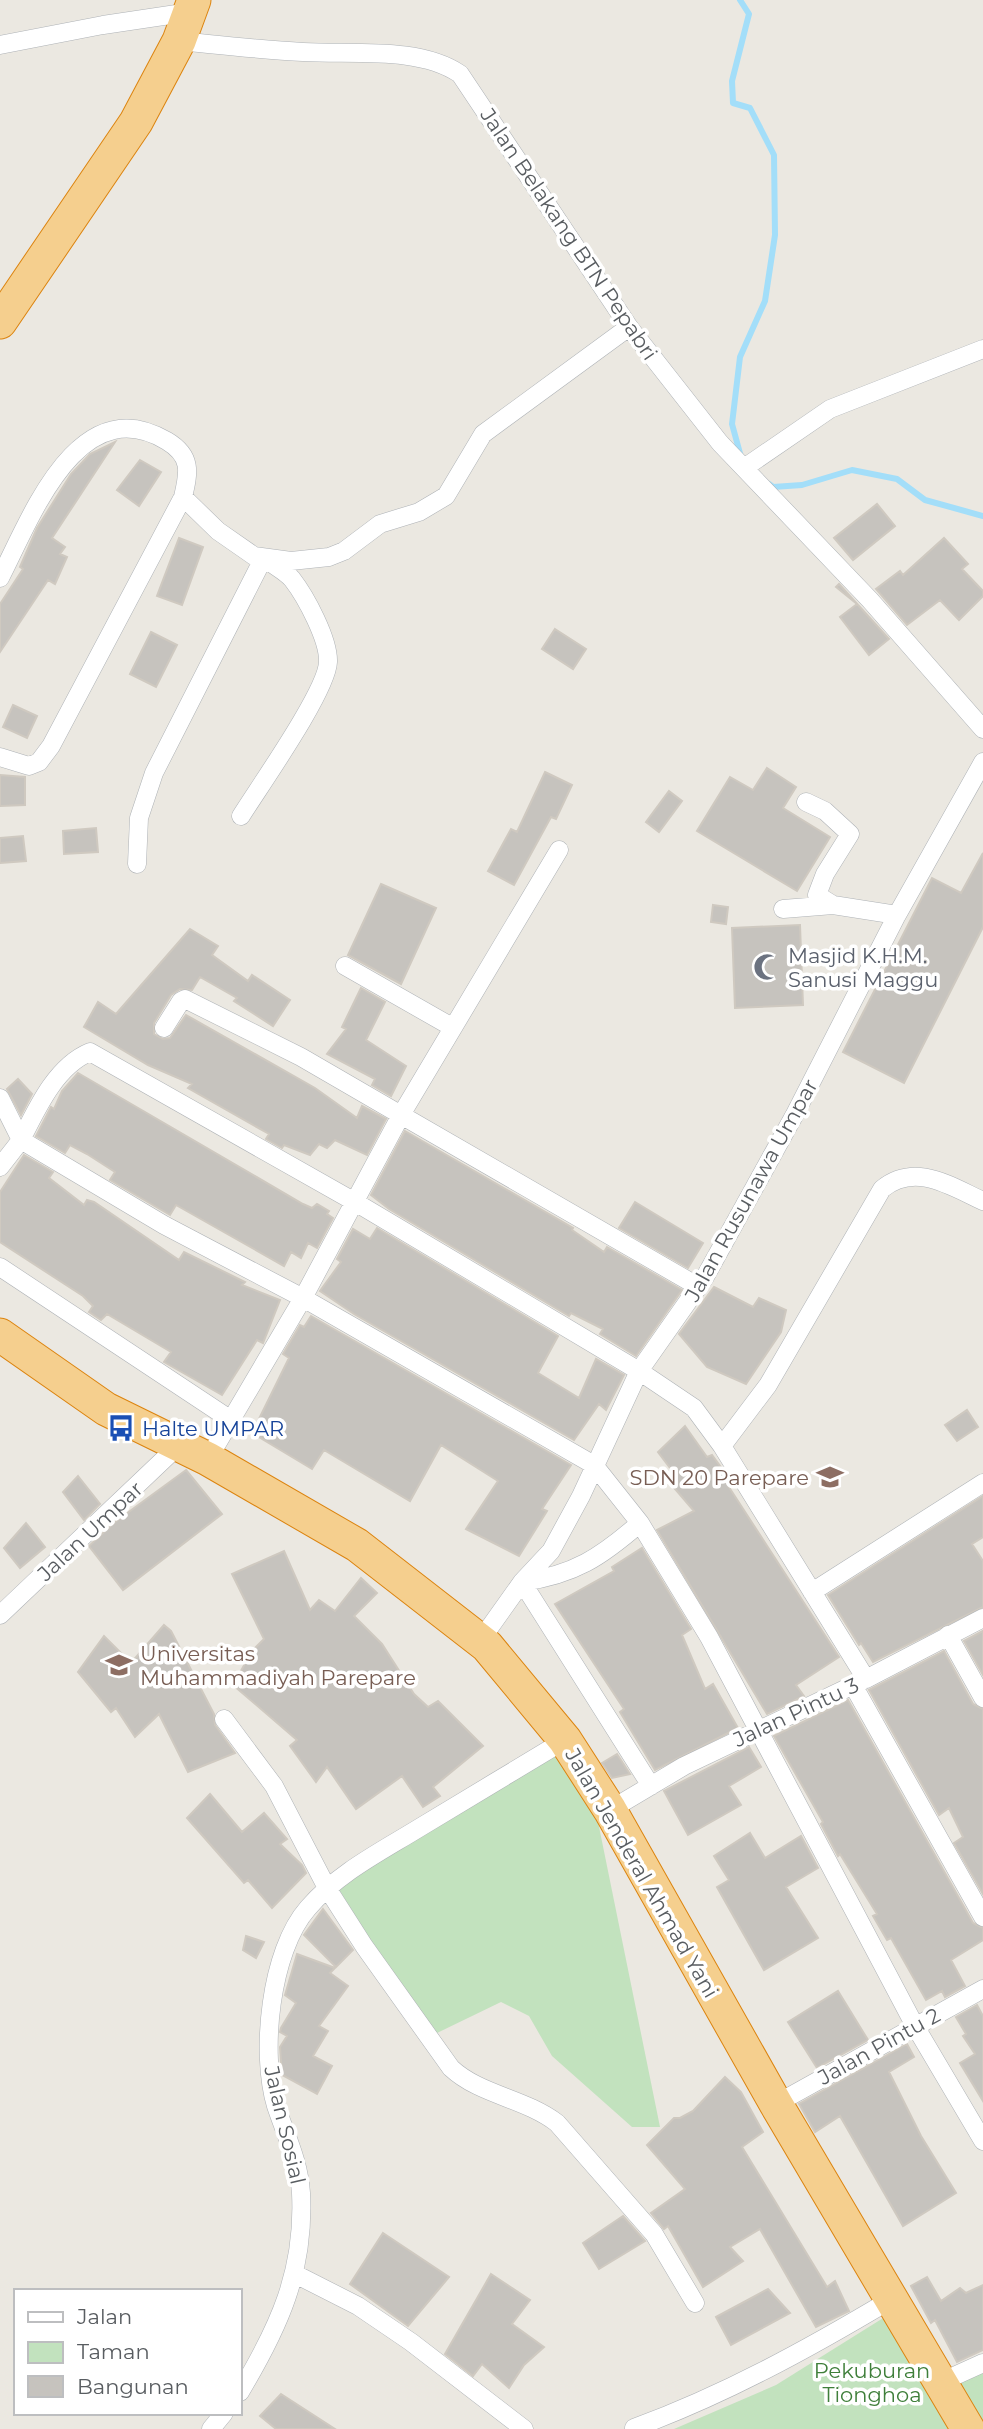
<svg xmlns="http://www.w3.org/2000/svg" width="983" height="2429" font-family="Montserrat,sans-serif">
<rect width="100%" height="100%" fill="#ebe8e1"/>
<path fill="#c2e2be" d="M561 1749 595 1807 660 2127H632L552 2056 529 2016 501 2002 437 2033 386 1965 336 1885Z
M888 2315 954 2429H674L776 2385Z
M983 2365V2429L948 2384Z"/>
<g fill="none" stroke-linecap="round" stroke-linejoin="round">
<path stroke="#a3def9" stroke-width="6" d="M740 0 749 14 732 81 733 103 750 108 774 155 775 235 765 301 740 357 732 424 741 457
M769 484 773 487 802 485 852 470 897 479 925 500 983 516"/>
</g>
<path fill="#c6c3be" stroke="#cfc9c0" stroke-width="2" d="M115 442 52 538 65 547 60 554 67 557 55 584 48 580 0 652V604L23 569 20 567 37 528 71 474 90 454Z
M140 460 161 472 139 506 117 490Z
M877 504 895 526 853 560 834 538Z
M179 538 203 547 182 605 157 596Z
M944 538 968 564 962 569 983 591V596L959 620 940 600 907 625 876 589 900 571 903 575Z
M839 584 889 639 869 655 840 617 857 604 836 587Z
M555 629 586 649 573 669 542 649Z
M151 632 177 645 156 687 130 674Z
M13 705 37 716 27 738 3 727Z
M767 768 796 787 783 808 830 837 797 891 697 831 730 777 753 790Z
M545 772 572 785 556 819 551 817 514 885 488 871 511 829 517 832Z
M0 775 25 777V805L0 806Z
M669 791 682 801 659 832 646 822Z
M96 828 98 852 64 854 63 831Z
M23 836 26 861 0 863V838Z
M983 853V927L904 1083 843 1052 932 878 961 893Z
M381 884 436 908 401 984 348 955Z
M713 905 728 907 726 924 711 922Z
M800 925 803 1005 735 1008 732 928Z
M190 929 218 946 212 955 248 981 252 975 290 1000 273 1026 234 1001 237 998 200 977 192 990 180 989 171 995 154 1023V1034L163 1039 170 1038 186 1015 315 1088 357 1118 362 1106 386 1119 367 1155 335 1140 327 1148 319 1144 310 1155 284 1145 282 1148 266 1139 269 1134 188 1088 192 1084 148 1065 84 1027 98 1002 116 1014Z
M361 988 385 1002 366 1040 406 1066 391 1096 372 1085 375 1079 327 1054 346 1029 342 1027Z
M78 1073 303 1204 312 1208 317 1204 329 1211 327 1214 333 1218 317 1248 308 1243 301 1258 291 1252 284 1266 176 1205 170 1215 110 1180 115 1172 87 1154 70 1145 65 1153 36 1136 51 1107 54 1109 62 1091Z
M18 1079 32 1094 21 1115 7 1089Z
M405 1131 573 1228 572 1230 604 1252 607 1247 682 1290 636 1356 600 1334 603 1329 571 1313 569 1316 389 1209 371 1195Z
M24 1155 53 1172 49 1178 84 1205 87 1200 94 1202 179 1260 184 1252 245 1282 242 1285 280 1300 263 1343 257 1340 222 1395 164 1362 171 1352 107 1314 101 1320 89 1312 93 1306 83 1296 0 1242V1192Z
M635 1202 703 1243 688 1268 619 1228Z
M377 1228 558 1336 538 1373 579 1398 596 1359 624 1375 606 1410 599 1404 574 1440 354 1314 320 1291 341 1262 337 1259 353 1229 370 1239Z
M714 1287 753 1307 759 1298 786 1310 781 1332 746 1384 707 1367 679 1334Z
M311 1316 571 1465 542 1509 547 1511 519 1556 466 1529 498 1481 441 1445 410 1501 324 1450 312 1469 252 1433 289 1358 283 1354 300 1325 304 1327Z
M967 1410 978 1427 957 1441 945 1425Z
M685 1426 707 1457 712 1455 726 1474 729 1479 725 1481 839 1657 796 1685 804 1696 767 1714 657 1530 694 1511 664 1476 673 1472 658 1452Z
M186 1470 222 1514 123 1590 89 1546 115 1522Z
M78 1476 100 1504 84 1520 63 1492Z
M983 1496V1537L972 1544 983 1561V1607L873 1662 861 1643 859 1645 828 1595Z
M26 1523 45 1547 20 1568 4 1548Z
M642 1548 691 1629 682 1635 705 1689 713 1684 738 1728 655 1770 620 1712 624 1709 555 1604 614 1571 612 1567Z
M284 1551 310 1610 319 1600 335 1611 361 1578 377 1593 354 1616 382 1644 414 1694 428 1707 438 1701 483 1746 433 1787 440 1796 423 1807 402 1776 356 1809 327 1767 316 1782 290 1746 297 1740 233 1685 252 1651 264 1639 232 1574Z
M164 1625 171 1631 214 1714 215 1725 235 1753 188 1772 159 1714 135 1737 116 1708 111 1712 78 1672 104 1636 131 1663Z
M983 1631V1675L964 1641Z
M944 1651 973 1704 983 1709V1894L954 1843 963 1837 949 1808 939 1815 869 1690Z
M848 1700 973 1923 983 1928V1940L951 1960 965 1986 945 1997 942 1991 926 2000 891 1938 887 1940 873 1916 877 1914 840 1854 838 1856 821 1824 823 1822 774 1736Z
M749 1747 761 1767 729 1786 741 1805 688 1835 664 1791Z
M617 1754 630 1774 612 1778 602 1763Z
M210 1794 242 1832 264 1813 287 1839 280 1844 302 1865 306 1873 272 1908 248 1880 244 1883 187 1818Z
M750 1833 765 1858 801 1836 818 1868 786 1887 818 1938 764 1970 717 1887 729 1880 714 1856Z
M323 1909 353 1950 336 1967 304 1935Z
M246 1936 264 1942 256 1958 243 1950Z
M297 1954 335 1968 330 1973 348 1986 319 2026 328 2031 313 2056 332 2066 317 2094 282 2075 280 2047 287 2036 280 2032 281 2028 296 2003 285 1995Z
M838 1991 868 2040 817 2068 788 2022Z
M977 2005 983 2016V2101L960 2063 975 2054 963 2036 966 2034 956 2017Z
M907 2044 914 2057 889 2072 921 2136 956 2193 903 2226 840 2116 815 2132 799 2104Z
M725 2077 741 2092 763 2132 742 2147 827 2287 835 2281 849 2311 816 2327 760 2229 730 2247 743 2261 703 2287 668 2226 664 2229 651 2213 685 2189 647 2145 674 2118H680L693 2111Z
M623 2216 645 2241 599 2269 583 2243Z
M383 2233 449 2277 408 2326 350 2284Z
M491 2274 530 2300 512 2324 544 2347 524 2365 509 2388 482 2364 473 2376 445 2354Z
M927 2277 941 2301 960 2288 966 2293 983 2285V2350L957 2362 935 2320 931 2323 911 2286Z
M768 2289 790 2313 731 2345 716 2317Z
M281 2394 335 2429H276L260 2416Z"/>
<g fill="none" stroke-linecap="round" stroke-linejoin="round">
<defs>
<path id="street" d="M179 41C220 45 262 50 303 52 352 55 419 46 460 74L629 327 720 443 870 600 983 729
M0 45 103 25 190 12
M744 468 830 409 983 349
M183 497 218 531 254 556 291 561 329 557 344 551 380 524 419 512 446 496 483 434 629 327
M0 578C31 518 78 388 167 441 192 456 189 472 183 497L51 746 39 762 29 766 0 757
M806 802 825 811 850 834 825 874 817 895 833 905
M241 816C259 787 327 691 328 662 329 640 306 597 292 579 285 571 274 566 266 559
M137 864 139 818 154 773 263 559
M783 909 833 905 897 915
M345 966 452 1027
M164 1028 181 1001 185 999 301 1057 401 1115 559 850
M0 1098 21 1140
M21 1140C37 1108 56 1066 90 1052L355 1202 639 1371 694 1408 722 1446 866 1679
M0 1167 21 1140 164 1225 303 1298 401 1115 699 1287
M0 1267 231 1420
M722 1446 768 1385 882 1189C915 1162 950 1186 983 1201
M208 1459 303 1298 594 1465 640 1523 709 1637 915 2026 983 2141
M640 1523C601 1557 574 1575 522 1582L651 1786
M812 1592 983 1483
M0 1615 179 1445
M948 1635 983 1698
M480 1641 522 1582 551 1551 581 1496 639 1371 705 1277 795 1114 897 915 983 762
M853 1685 983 1917
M224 1719 274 1786 327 1888 364 1946 451 2068C480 2095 524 2098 557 2123L654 2234 695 2303
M610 1810 684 1766 866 1679 983 1618
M776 2104 983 1989
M295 2274 358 2306 411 2342 524 2429
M939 2383 983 2363
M240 2392C279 2327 305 2271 301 2193 299 2161 286 2136 276 2106 260 2053 270 1951 308 1908 338 1873 380 1852 419 1828 468 1799 516 1769 565 1740
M634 2428C724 2395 808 2349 890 2300
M211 2429 224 2413"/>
<path id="highway" d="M0 322 136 122 179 41 194 0
M0 1335 106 1409 208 1459 357 1545 487 1646 565 1740 610 1810 776 2104 968 2429"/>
</defs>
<use href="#street" stroke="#aeb2b6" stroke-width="19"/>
<use href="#highway" stroke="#dc840f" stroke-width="35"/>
<use href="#street" stroke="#fff" stroke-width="18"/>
<use href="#highway" stroke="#f5cf8e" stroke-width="33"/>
</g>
<defs>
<symbol id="mosque-bare" viewBox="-9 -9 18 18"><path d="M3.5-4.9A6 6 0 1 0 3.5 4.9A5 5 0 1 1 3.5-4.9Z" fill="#6b7280" stroke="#fff" stroke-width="2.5" paint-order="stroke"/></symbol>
<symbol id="bus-bare" viewBox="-9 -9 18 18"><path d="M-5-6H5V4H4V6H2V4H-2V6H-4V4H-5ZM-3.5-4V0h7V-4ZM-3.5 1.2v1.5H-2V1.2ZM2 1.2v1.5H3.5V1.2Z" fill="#1a4fb4" stroke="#fff" stroke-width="2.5" paint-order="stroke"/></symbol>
<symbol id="school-bare" viewBox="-9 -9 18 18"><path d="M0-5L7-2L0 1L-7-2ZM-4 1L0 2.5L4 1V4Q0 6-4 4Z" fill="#8d6e63" stroke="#fff" stroke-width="2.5" paint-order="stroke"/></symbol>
<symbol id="university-bare" viewBox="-9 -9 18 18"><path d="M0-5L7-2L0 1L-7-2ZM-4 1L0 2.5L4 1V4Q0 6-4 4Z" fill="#8d6e63" stroke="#fff" stroke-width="2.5" paint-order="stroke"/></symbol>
</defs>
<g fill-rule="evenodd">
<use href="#mosque-bare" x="748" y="948" width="38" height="38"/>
<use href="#bus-bare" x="102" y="1409" width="38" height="38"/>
<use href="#school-bare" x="811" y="1458" width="38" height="38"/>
<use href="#university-bare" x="100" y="1646" width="38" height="38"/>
</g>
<g text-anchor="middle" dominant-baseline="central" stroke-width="7" stroke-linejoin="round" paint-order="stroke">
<g font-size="21" fill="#595d61" stroke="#fff">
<text transform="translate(569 234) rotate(56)">Jalan Belakang BTN Pepabri</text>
<text transform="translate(751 1190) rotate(-61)">Jalan Rusunawa Umpar</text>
<text transform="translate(90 1531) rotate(-43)">Jalan Umpar</text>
<text transform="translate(796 1712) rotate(-25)">Jalan Pintu 3</text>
<text transform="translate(642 1873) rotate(60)">Jalan Jenderal Ahmad Yani</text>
<text transform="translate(879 2046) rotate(-29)">Jalan Pintu 2</text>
<text transform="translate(285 2125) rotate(77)">Jalan Sosial</text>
</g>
<g font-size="21" fill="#5b616d" stroke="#fff" text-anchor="start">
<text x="788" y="955">Masjid K.H.M.<tspan x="788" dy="24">Sanusi Maggu</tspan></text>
</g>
<g font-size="21" fill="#164399" stroke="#fff" text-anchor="start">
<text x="142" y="1428">Halte UMPAR</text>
</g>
<g font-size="21" fill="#785e54" stroke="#fff" text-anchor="end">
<text x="809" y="1477">SDN 20 Parepare</text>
<text x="140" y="1653" text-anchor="start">Universitas<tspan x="140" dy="24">Muhammadiyah Parepare</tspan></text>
</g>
<g font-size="21" fill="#3f7f3a" stroke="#fff">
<text x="872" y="2370">Pekuburan<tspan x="872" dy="24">Tionghoa</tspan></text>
</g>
</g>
<rect x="14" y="2289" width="228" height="126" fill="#ffffff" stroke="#bdbec0" stroke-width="2"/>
<rect x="28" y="2312" width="35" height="10" fill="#ffffff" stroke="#bdbec0" stroke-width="2"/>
<text x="77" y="2324" font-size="21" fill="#595d61">Jalan</text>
<rect x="28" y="2342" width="35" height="21" fill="#c2e2be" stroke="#bdbec0" stroke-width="2"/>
<text x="77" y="2359" font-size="21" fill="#595d61">Taman</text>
<rect x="28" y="2376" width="35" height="21" fill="#c6c3be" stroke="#bdbec0" stroke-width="2"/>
<text x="77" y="2394" font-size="21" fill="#595d61">Bangunan</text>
</svg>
